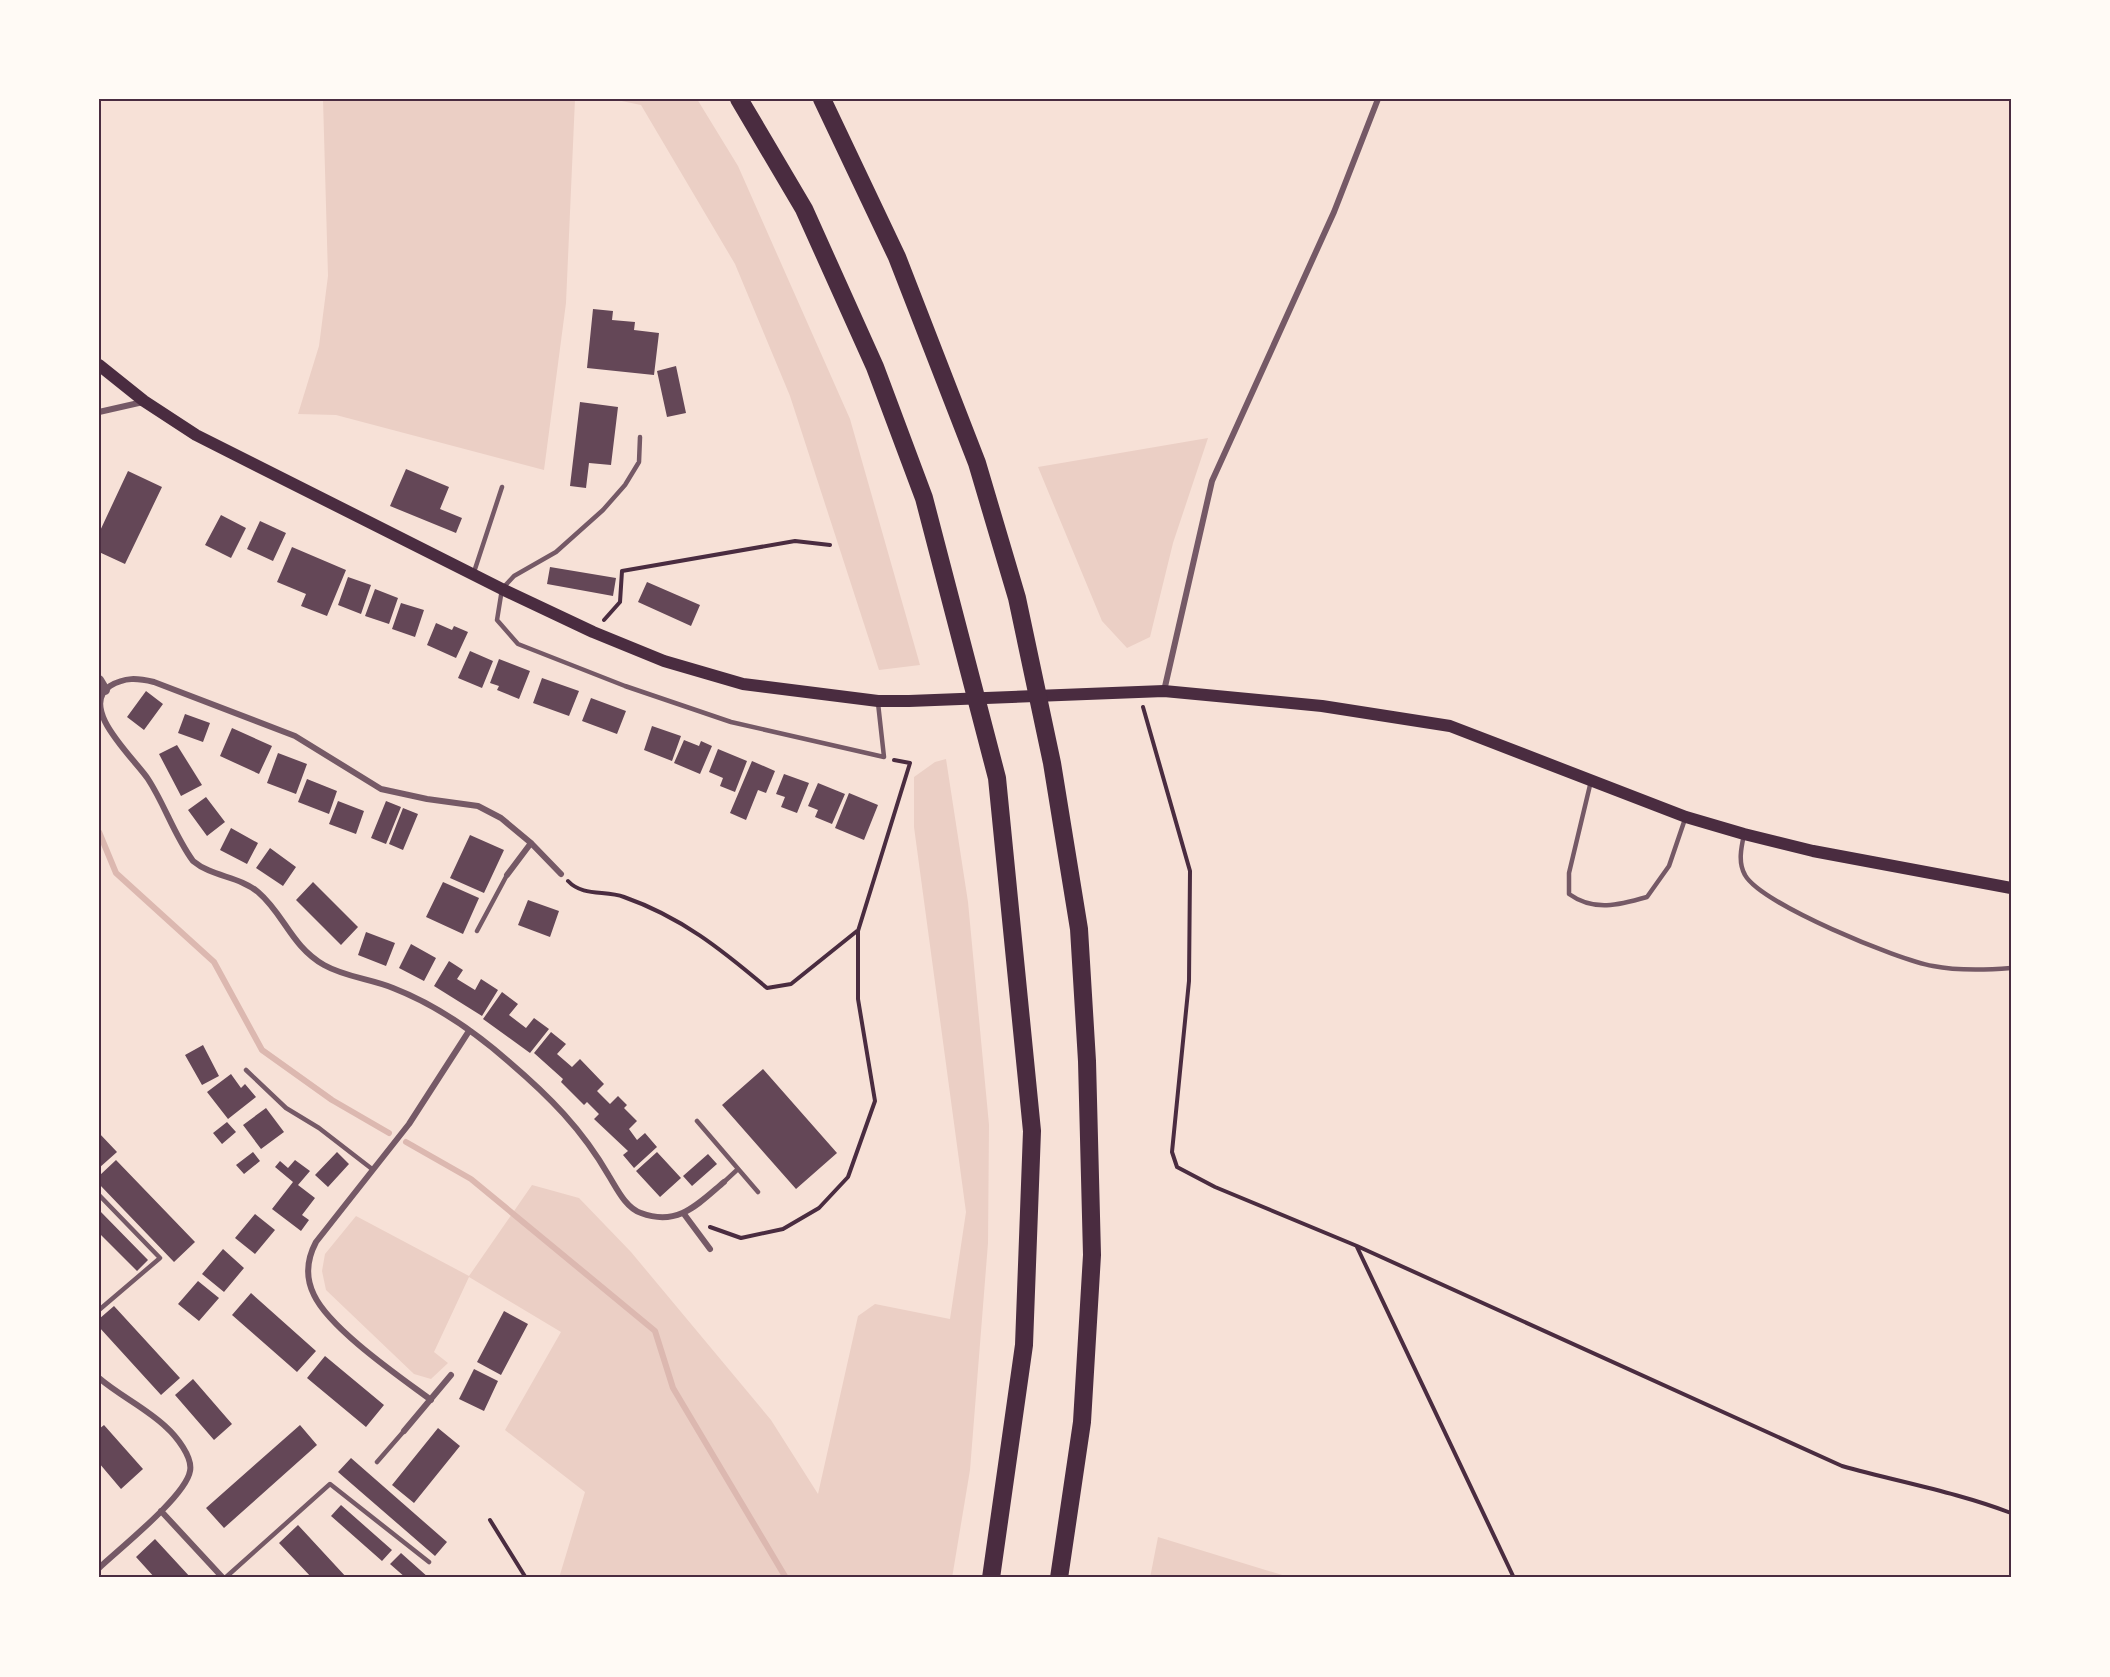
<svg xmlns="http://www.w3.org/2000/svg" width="2110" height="1677" font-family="'PT Sans',sans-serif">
<rect width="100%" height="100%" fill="#f7e1d7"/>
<path fill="#ebcfc5" d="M323 99H575L566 303 544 470 336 415 298 414 319 346 328 276Z
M612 99H697L738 166 850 419 920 665 879 670 790 396 735 264 641 105Z
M1208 438 1173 543 1150 637 1127 648 1102 621 1038 467Z
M946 759 968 902 989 1125 988 1243 970 1470 952 1578H559L585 1492 505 1430 561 1332 469 1277 434 1352 448 1363 431 1379 414 1374 326 1290 322 1271 325 1254 356 1216 469 1276 532 1185 579 1198 631 1252 771 1420 818 1494 858 1316 875 1304 950 1319 966 1212 914 827V777L935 762Z
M1158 1537 1292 1578H1150Z"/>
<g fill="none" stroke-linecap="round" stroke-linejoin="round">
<path stroke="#dcb8b0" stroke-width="6" d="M99 832 116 873 214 962 262 1050 332 1100 389 1133
M406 1142 471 1179 655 1331 673 1388 786 1578"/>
</g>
<path fill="#644757" d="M593 309 613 311 612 320 635 322 634 330 659 333 654 375 587 368Z
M676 366 686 413 667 417 657 371Z
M580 402 618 407 611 465 589 463 586 488 570 486Z
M406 469 449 487 440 509 462 518 456 533 390 506Z
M128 471 162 487 125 564 99 552V533Z
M221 515 246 528 231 558 205 545Z
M260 521 286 533 273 561 247 549Z
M292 547 346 570 327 616 301 606 306 594 277 582Z
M550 567 616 578 613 596 547 584Z
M348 577 371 585 361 614 338 605Z
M647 582 700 605 691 626 638 602Z
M375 589 398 598 389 624 365 616Z
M401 603 424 610 415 637 392 629Z
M436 623 452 630 454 626 468 632 456 658 427 645Z
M470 651 493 661 482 688 458 678Z
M499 659 530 671 519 699 497 690 499 686 490 683Z
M542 678 579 691 569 716 533 703Z
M146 691 163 704 144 730 127 717Z
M591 698 626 711 617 734 582 721Z
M185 714 210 723 203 742 178 733Z
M652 726 681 736 672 761 644 750Z
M232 728 272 746 259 774 220 756Z
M684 740 699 746 701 741 712 746 700 774 674 763Z
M177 745 202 785 181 796 159 754Z
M718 749 747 761 735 792 720 786 723 778 709 772Z
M278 753 307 764 296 794 267 783Z
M752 761 775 771 766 793 758 790 746 820 730 813Z
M784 774 809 783 797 813 781 807 785 797 776 794Z
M307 779 337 791 329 814 298 802Z
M818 783 845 794 832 824 815 817 818 810 808 806Z
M849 793 878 805 864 840 835 828Z
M206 797 225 822 207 836 188 810Z
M338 801 364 811 356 834 329 824Z
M386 801 401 807 386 844 371 838Z
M403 808 418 814 403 850 389 844Z
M231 828 258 843 247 864 220 850Z
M470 835 504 850 484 893 450 878Z
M270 848 296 867 283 886 256 868Z
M313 882 358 927 341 945 296 900Z
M443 882 479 898 463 934 426 917Z
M528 900 559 911 550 937 518 925Z
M366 932 395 943 386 966 358 955Z
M411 944 436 958 424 981 399 968Z
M449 961 463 970 457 979 475 990 481 979 498 990 482 1016 434 986Z
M502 992 518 1004 509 1015 526 1028 534 1018 549 1029 530 1053 483 1019Z
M551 1032 566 1044 557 1054 572 1067 580 1059 604 1084 597 1091 610 1104 618 1096 627 1105 624 1108 637 1121 629 1129 637 1140 645 1133 657 1147 634 1168 623 1155 628 1151 594 1119 599 1114 587 1102 584 1105 561 1082 563 1079 534 1053Z
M203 1045 219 1076 202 1085 185 1055Z
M763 1069 837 1153 796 1189 722 1105Z
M231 1074 241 1088 245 1084 256 1097 228 1119 207 1092Z
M266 1108 284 1132 261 1149 243 1125Z
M227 1122 236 1132 222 1144 213 1133Z
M99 1133 117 1152 99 1168Z
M253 1152 260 1161 244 1174 236 1165Z
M337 1152 349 1164 328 1187 315 1175Z
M657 1152 681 1178 660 1197 636 1171Z
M708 1154 717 1164 692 1186 683 1176Z
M116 1160 195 1242 174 1262 99 1184V1176Z
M295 1160 310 1171 298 1185 315 1198 302 1215 309 1220 301 1231 272 1209 293 1182 275 1167 280 1161 288 1168Z
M99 1210 148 1260 137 1271 99 1233Z
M255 1214 275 1230 255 1254 235 1238Z
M223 1249 244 1268 224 1292 202 1274Z
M198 1281 219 1298 199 1321 178 1304Z
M251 1293 316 1351 297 1372 232 1315Z
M114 1306 180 1378 161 1395 99 1327V1319Z
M504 1311 528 1324 501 1375 477 1362Z
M325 1356 384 1405 366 1427 307 1378Z
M474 1369 498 1381 484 1411 459 1399Z
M193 1379 232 1424 214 1440 175 1395Z
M104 1425 143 1469 121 1489 99 1463V1429Z
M300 1425 317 1445 224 1528 206 1508Z
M438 1428 460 1446 414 1503 392 1485Z
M351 1458 447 1542 435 1556 338 1472Z
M341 1505 392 1550 382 1561 331 1516Z
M298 1525 347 1578H312L279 1543Z
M155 1539 191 1578H155L136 1557Z
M401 1553 429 1578H406L390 1564Z"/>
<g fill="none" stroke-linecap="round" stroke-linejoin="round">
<path stroke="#4a2c40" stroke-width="4" d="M604 620 620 602 622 571 795 541 830 545
M1143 707 1190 871 1189 981 1172 1152 1177 1167 1215 1187 1357 1246 1842 1466C1899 1482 1956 1492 2011 1513
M568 881C583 897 605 890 624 897 681 917 721 949 767 988L791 984 857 931
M710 1227 741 1238 783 1229 819 1208 848 1177 875 1101 858 999V931L910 763 894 760
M1357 1247 1514 1578
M490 1520 526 1578"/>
<path stroke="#755966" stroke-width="4.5" d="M640 437 639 462 625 485 603 510 556 552 514 576 502 589 497 620 518 644 625 686 731 722 884 757 878 703
M474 572 502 487
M1591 781 1569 873V894C1594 912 1619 905 1647 897L1669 866 1685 819
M1744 835C1741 848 1738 863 1745 875 1761 904 1898 960 1933 966 1958 971 1986 970 2011 968
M477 931 507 875
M246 1070 286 1108 319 1128 372 1169
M697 1121 758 1192
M724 1182 738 1169
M99 1195 160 1258 99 1310
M377 1462 404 1431
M225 1578 330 1484 429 1562"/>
<path stroke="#755966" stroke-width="6" d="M99 412 143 402
M1164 691 1212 481 1334 212 1378 99
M561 874 531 843 501 818 478 806 427 799 381 789 295 736 154 682C137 678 125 677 110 686 77 708 136 760 148 779 165 805 174 835 193 861 212 877 239 876 258 892 284 914 291 946 324 965 345 977 371 979 393 988 434 1004 475 1032 508 1061 549 1096 582 1129 609 1176 617 1189 626 1208 641 1213 678 1227 698 1204 724 1182
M507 875 531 843
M684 1214 710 1249
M99 1378C120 1396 146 1408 166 1427 176 1436 193 1457 190 1471 186 1496 119 1549 99 1568
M431 1400C400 1377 330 1329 314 1295 305 1277 307 1259 316 1242L409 1124 469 1031
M404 1431 451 1375
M161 1511 223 1578"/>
<path stroke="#755966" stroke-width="10" d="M99 680 105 690"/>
<path stroke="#4a2c40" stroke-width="12" d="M99 365 144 401 196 435 502 589 593 632 664 661 743 684 878 701H909L1164 691 1322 706 1450 726 1686 817 1744 834 1813 851 2011 888"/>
<path stroke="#4a2c40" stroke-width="18" d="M739 99 804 209 875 367 924 498 997 778 1032 1131 1024 1345 991 1578
M822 99 897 257 977 463 1017 598 1052 763 1079 929 1087 1061 1092 1255 1082 1422 1059 1578"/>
</g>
<rect width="2110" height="1677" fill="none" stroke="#fffaf5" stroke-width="201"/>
<rect x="100" y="100" width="1910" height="1476" fill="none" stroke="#4a2c40" stroke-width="2"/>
</svg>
